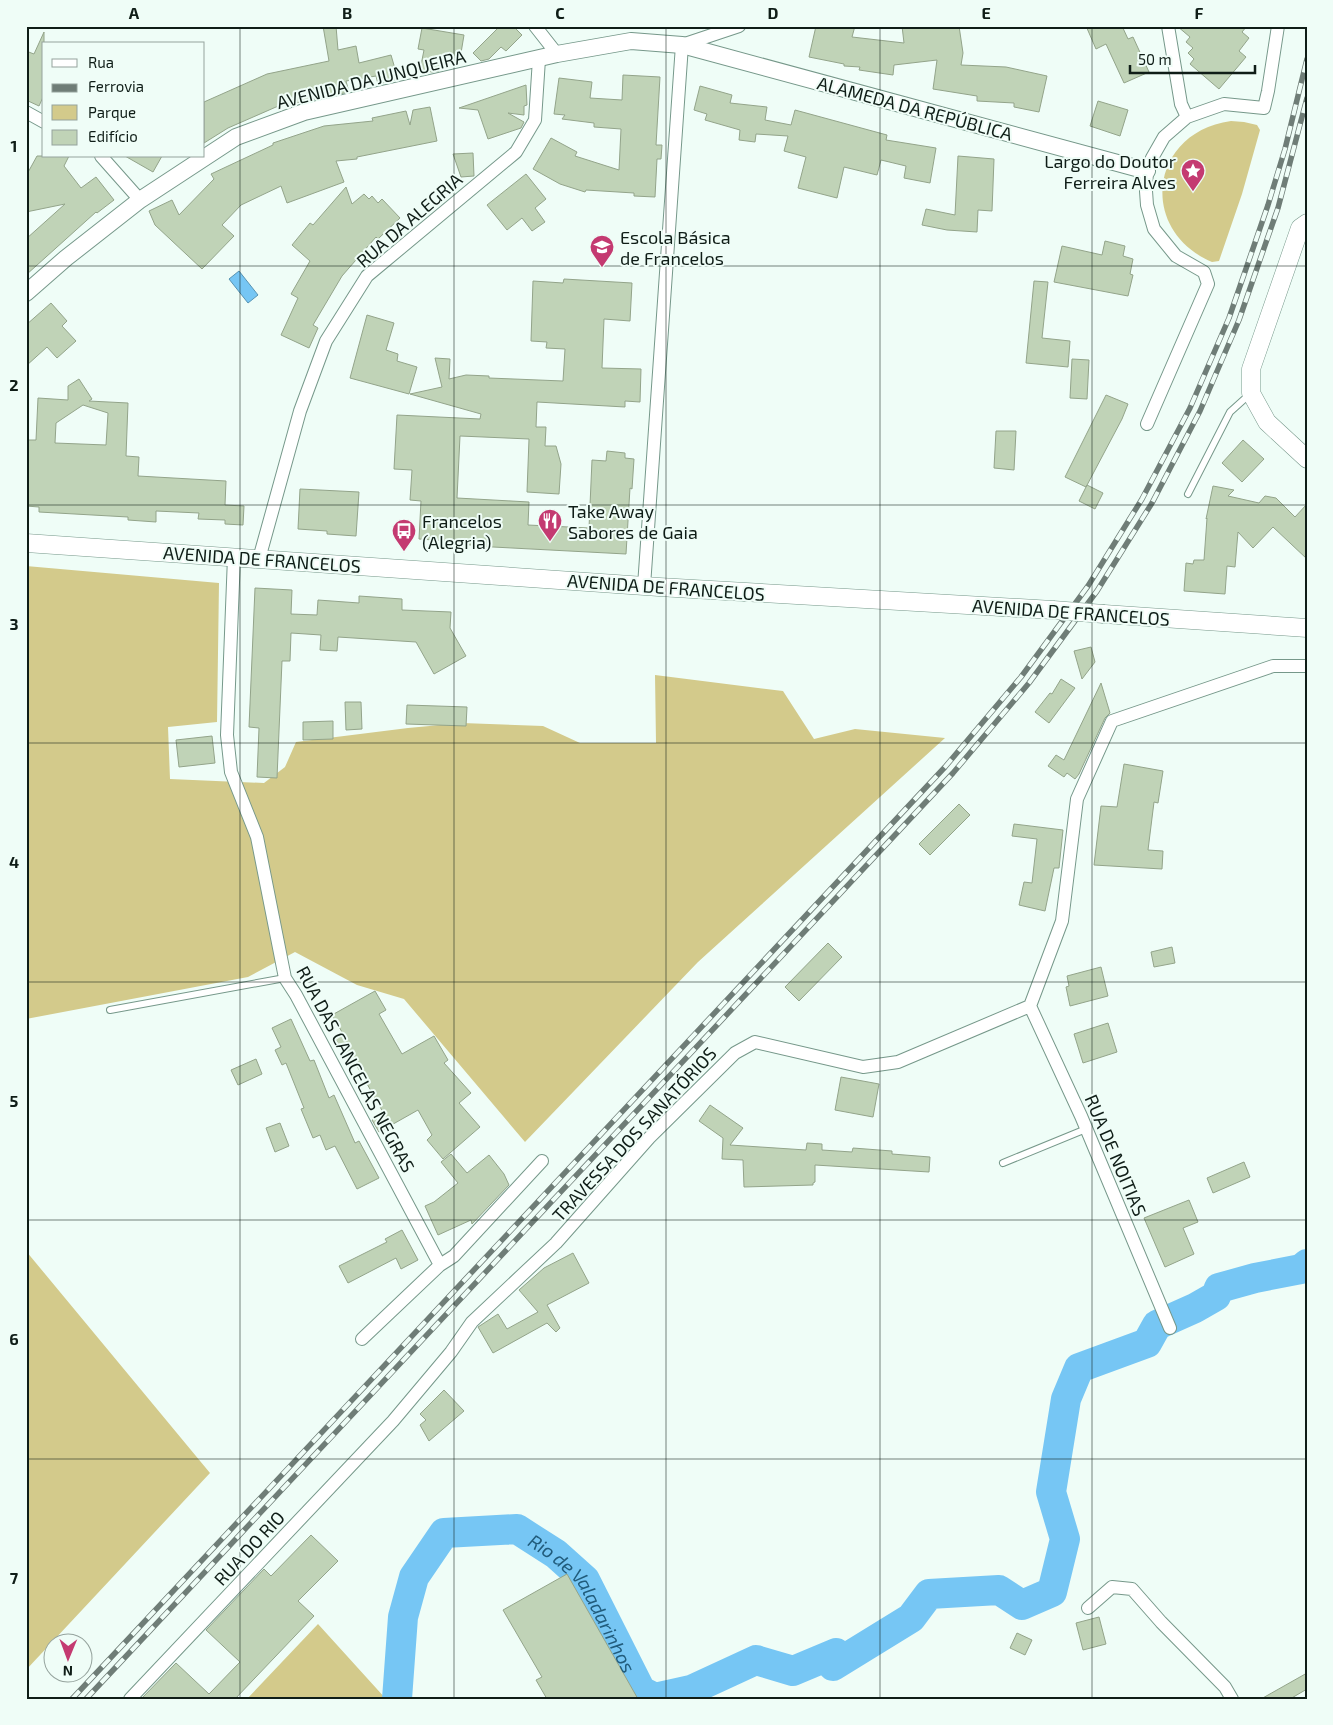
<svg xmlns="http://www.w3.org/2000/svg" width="1333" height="1725" font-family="'Exo 2',sans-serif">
<rect width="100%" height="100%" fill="#effdf7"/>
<path fill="#d3ca8b" d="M1231 121 1244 122 1257 125 1260 130 1242 194 1219 261 1212 262C1137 230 1150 132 1231 121Z
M26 566 219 583 217 722 168 727 170 779 264 783 285 767 296 742 408 728 462 723 543 726 580 743H656L655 675 783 691 814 739 855 729 945 738 698 962 525 1142 404 999 357 985 295 952 248 977 26 1019Z
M26 1251 210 1473 26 1670Z
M318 1624 386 1699H247Z"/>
<path fill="#76c6f4" stroke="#5793b2" d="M239 271 258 295 248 303 229 279Z"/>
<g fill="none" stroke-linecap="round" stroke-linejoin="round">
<path stroke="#76c6f4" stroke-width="30" id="s1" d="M397 1699 403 1617 414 1577 444 1533 517 1529 556 1554 585 1580 641 1691 655 1698 691 1690 756 1660 793 1671 836 1653 833 1666 911 1618 929 1594 999 1590 1022 1605 1052 1592 1065 1539 1051 1492 1066 1399 1079 1368 1147 1343 1157 1325 1195 1308 1216 1296 1219 1288 1255 1278 1301 1269 1307 1264"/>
</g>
<path fill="#c0d3b7" stroke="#93a48a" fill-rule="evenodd" d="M323 26H336L338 50 356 46 359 63 391 55 398 79 378 84 376 76 346 81 349 92 276 107 228 128 204 143V102L267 74 329 61Z
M500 26H513L522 35 506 51 501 47 489 59 481 61 473 53Z
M816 26H855L852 37 904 43 902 26H959L963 53 961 65 1006 67 1047 76 1039 112 1014 107V103L977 101V96L933 89 937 60 894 65 893 75 859 70 860 67 844 66V64L809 57Z
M1086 26H1122L1128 39 1133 37 1149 72 1124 83 1106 44 1096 49Z
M1177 26H1247L1242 32 1249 38 1239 51 1246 57 1219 89 1190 64 1194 59 1188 53 1193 48 1186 42 1190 37Z
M422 28 464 35 460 59 442 55 439 71 432 72 420 70 424 50 418 49Z
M44 32V95L39 106 26 100V51L34 54Z
M623 75 660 77 656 145H662L661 159H657L655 197 634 196V193L586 190 585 192 560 184 533 169 551 138 577 152 575 156 619 170 621 129 594 127V123L562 119 565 115 554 114 559 78 592 82 590 98 622 100Z
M526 85 527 105 524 106V115L508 113 524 122 521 128 488 139 478 110 459 108Z
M700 86 732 95 730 103 767 107 765 120 791 125 795 110 887 135 886 140 936 148 930 183 904 178 906 166 881 160 877 175 844 167 837 198 798 188 806 157 784 151 788 136 756 134 755 142 739 140 740 130 705 120 707 114 694 110Z
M1098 101 1128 110 1120 136 1090 126Z
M430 107 437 141 357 157V159L336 161 344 182 287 203 281 186 241 205 222 225 234 236 202 269 155 225 149 211 172 200 179 215 214 179 211 174 273 145V143L324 126 373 121 372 118 406 111 410 125 413 110Z
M473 153 474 176 461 177 453 154Z
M37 156H69L64 166 81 188 96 177 114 200 97 213 96 212 26 275V239L65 204 26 212V176Z
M125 156H162L153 172Z
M958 156 994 159 992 211 978 210 977 232 947 230 922 225 926 209 955 215Z
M526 174 546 199 535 208 545 222 532 231 522 218 507 230 487 205Z
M346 187 352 204 364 194 369 199 372 196 378 203 382 199 400 218 378 239 376 237 342 276 313 325 318 328 309 348 281 335 298 298 291 294 310 261 292 245 310 223 313 225Z
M1105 241 1125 246 1123 256 1133 259 1130 274 1133 275 1128 296 1054 282 1062 246 1102 255Z
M564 279 632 283 630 321 604 319 602 368 641 369 640 402 625 401V407L537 402 536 427H546L545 446H556L561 464 559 494 527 492 529 439 460 436 457 498 529 502 528 525 589 528 592 460 606 461 607 451 625 453V458L634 459 632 489 630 488 626 554 493 547 449 543V541L419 539 421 501 410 500 412 470 394 469 397 415 480 419 481 414 410 394 442 387 435 358 450 359 449 379 466 375 489 376V378L563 381 565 349 546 348 547 342 531 341 533 281 563 283Z
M1034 281 1048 282 1042 338 1070 341 1068 367 1026 363Z
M51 303 67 321 62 326 76 341 57 358 47 347 26 366V325Z
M367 315 394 323 386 350 398 354 397 361 417 367 409 394 350 378Z
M1072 359 1089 360 1087 399 1070 398Z
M79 379 92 399 89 401 128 403 126 456 139 457 138 476 226 481 225 505 244 506 243 525 225 524V520L198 519 199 513 156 511V522L128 520V517L39 512V507L26 506V440H36L38 398 68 400V386ZM83 405 108 413 106 445 55 443 56 423Z
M1106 395 1128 404 1122 419 1086 487 1065 477Z
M996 431H1016L1014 470 994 468Z
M1243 440 1264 459 1242 482 1222 463Z
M1087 485 1103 493 1095 509 1079 501Z
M1213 486 1234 490 1228 496 1259 503 1265 496 1276 498 1295 517 1307 504V559L1273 527 1253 548 1238 532 1235 567 1227 566 1225 594 1184 591 1186 563 1193 564 1194 560H1204L1207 518 1206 519Z
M300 489 359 492 356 536 327 534V531L298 529Z
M255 588 292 590 291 614 317 615 318 600 359 603V596L402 599V610L451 612 450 628 466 656 434 674 416 642 338 637 337 651 320 650 321 635 291 633 290 661H282L277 778 257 777 259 728 249 727Z
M1091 647 1095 662 1082 679 1074 651Z
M1061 679 1075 688 1049 723 1035 712 1050 693 1052 694Z
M1101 683 1110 713 1105 718 1079 774 1075 779 1067 773 1064 777 1048 766 1056 755 1064 760Z
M345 702H361L362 729 346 730Z
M407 705 467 707 466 726 406 724Z
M333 721V739L303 740V722Z
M212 736 215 763 179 767 176 740Z
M1124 764 1163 771 1158 803 1154 802 1148 850 1163 851 1162 869 1094 865 1101 806 1117 807Z
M959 804 970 815 930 855 919 844Z
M1014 824 1063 830 1059 868H1054L1045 911 1019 905 1024 882 1032 883 1037 839 1012 836Z
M828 943 842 957 799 1001 785 987Z
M1172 947 1175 963 1154 967 1151 952Z
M1101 967 1108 996 1070 1006 1066 987 1069 986 1067 976Z
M375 991 386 1010 379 1014 402 1054 434 1036 448 1060 444 1063 471 1093 459 1103 480 1127 443 1159 427 1140 432 1135 418 1110 379 1132 372 1120 384 1114 353 1059 348 1062 334 1036 342 1032 332 1015Z
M291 1019 310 1061 314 1060 329 1098 334 1095 355 1143 359 1141 379 1178 357 1189 335 1146 326 1150 320 1135 313 1138 301 1109 304 1108 286 1063 282 1065 275 1050 281 1047 272 1028Z
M1108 1023 1117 1052 1083 1063 1074 1034Z
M256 1059 262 1074 238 1085 231 1070Z
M841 1077 879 1084 873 1117 835 1110Z
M710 1105 743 1128 730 1145 806 1150 807 1143 822 1144V1150L852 1152 853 1148 892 1151V1154L930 1157 929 1172 815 1165V1182L813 1183V1185L744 1187 743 1160 722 1159 723 1138 699 1121Z
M280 1123 289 1146 275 1152 266 1128Z
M451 1154 467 1173 489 1155 504 1174 509 1185 472 1224 471 1220 438 1235 425 1206 434 1202 458 1183 441 1162Z
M1244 1162 1250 1177 1213 1193 1207 1178Z
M1189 1200 1198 1222 1183 1228 1194 1254 1165 1267 1144 1218Z
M402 1230 418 1260 401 1269 396 1258 348 1283 339 1266 387 1242 385 1239Z
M573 1253 589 1283 547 1305 560 1328 556 1332 547 1323 493 1353 478 1327 498 1314 507 1329 538 1312 519 1290 544 1268Z
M444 1390 464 1411 429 1441 420 1425 426 1420 420 1414Z
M311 1535 338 1561 298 1601 314 1616 235 1699H141L176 1663 209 1694 240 1662 206 1630 264 1569 271 1576Z
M567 1574 638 1699H547L536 1680 542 1677 503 1610Z
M1099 1617 1106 1644 1083 1650 1076 1623Z
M1017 1633 1032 1640 1025 1655 1010 1648Z
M1307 1673V1689L1290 1699H1261Z"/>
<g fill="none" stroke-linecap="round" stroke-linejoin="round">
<defs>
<path id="service" d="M1188 494 1230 412 1250 394
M110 1010 285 978
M1003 1163 1086 1129"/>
<path id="minor" d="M535 26 557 54
M1168 26 1181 104 1187 117
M26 112 44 122
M101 156 140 200
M1147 424 1208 284 1204 272 1176 256 1154 229 1147 205 1146 191 1147 171 1152 158 1164 137 1187 117 1224 104 1264 108 1268 91 1278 26
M234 557 227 735 231 772 257 837 285 978 296 995 440 1265
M259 559 300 411 326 341 367 276 516 152 535 120 539 59
M644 586 682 45 739 26
M1030 1006 1081 1116 1170 1328
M362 1339 440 1265 454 1256 542 1161
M1088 1608 1112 1587 1132 1589 1161 1622 1225 1687 1232 1699
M130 1699 393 1421 451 1352 472 1322 556 1243 649 1138 735 1053 755 1042 863 1067 898 1062 1030 1006 1062 921 1077 799 1112 721 1273 666H1307"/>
<path id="tertiary" d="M26 293 66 258 140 200 236 137 304 112 557 54 631 41 682 45 1147 171"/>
<path id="secondary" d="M1307 223 1300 228 1251 369V393L1267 422 1307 459
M26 543 659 587 1053 610
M1104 614 1307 628"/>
</defs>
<use href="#service" stroke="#76988a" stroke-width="8"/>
<use href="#minor" stroke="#76988a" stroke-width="14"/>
<use href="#tertiary" stroke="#76988a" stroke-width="18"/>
<use href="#secondary" stroke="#76988a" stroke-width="19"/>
<use href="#service" stroke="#fff" stroke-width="6"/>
<use href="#minor" stroke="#fff" stroke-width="12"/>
<use href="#tertiary" stroke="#fff" stroke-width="16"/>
<use href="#secondary" stroke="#fff" stroke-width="18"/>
<defs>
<path id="rail" d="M72 1699 945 767 1021 677 1088 586 1142 499 1190 408 1229 318 1268 205 1285 149 1307 59
M86 1699 953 773 1029 683 1097 591 1152 503 1200 411 1239 320 1278 208 1307 98"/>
</defs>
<use href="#rail" stroke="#6f7d77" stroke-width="5.5"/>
<use href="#rail" stroke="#effdf7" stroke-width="4" stroke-dasharray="11" stroke-linecap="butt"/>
<defs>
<path id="secondary-bridge" d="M1053 610 1104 614"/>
</defs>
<use href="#secondary-bridge" stroke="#76988a" stroke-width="19" stroke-linecap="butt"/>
<use href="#secondary-bridge" stroke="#fff" stroke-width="18"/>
</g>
<path fill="none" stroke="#0f1d17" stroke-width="1" stroke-opacity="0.55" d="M240 26V1699M454 26V1699M666 26V1699M880 26V1699M1092 26V1699M26 266H1307M26 505H1307M26 743H1307M26 982H1307M26 1220H1307M26 1459H1307"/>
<defs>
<symbol id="sight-pin" viewBox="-11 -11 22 30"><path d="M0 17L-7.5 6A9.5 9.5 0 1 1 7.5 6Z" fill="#c43a71" stroke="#effdf7"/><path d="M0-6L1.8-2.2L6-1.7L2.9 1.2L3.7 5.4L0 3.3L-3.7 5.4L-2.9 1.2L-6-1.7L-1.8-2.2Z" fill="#fff"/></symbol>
<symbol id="school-pin" viewBox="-11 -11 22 30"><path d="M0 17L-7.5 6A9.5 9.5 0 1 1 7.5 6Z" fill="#c43a71" stroke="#effdf7"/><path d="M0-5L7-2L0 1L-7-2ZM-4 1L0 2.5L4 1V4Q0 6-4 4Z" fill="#fff"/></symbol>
<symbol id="restaurant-pin" viewBox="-11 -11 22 30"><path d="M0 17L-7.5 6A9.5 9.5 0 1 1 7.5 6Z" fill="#c43a71" stroke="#effdf7"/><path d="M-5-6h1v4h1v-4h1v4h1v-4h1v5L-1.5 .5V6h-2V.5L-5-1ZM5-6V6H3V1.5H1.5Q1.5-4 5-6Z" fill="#fff"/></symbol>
<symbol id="bus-pin" viewBox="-11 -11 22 30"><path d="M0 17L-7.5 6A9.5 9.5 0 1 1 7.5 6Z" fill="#c43a71" stroke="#effdf7"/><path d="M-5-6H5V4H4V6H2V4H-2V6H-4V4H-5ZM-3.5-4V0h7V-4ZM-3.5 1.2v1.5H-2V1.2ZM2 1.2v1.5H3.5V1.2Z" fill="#fff"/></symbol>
</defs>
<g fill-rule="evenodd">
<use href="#sight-pin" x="1179" y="157" width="28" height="38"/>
<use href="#school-pin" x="588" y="233" width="28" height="38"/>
<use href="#restaurant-pin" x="536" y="507" width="28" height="38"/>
<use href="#bus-pin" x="390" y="517" width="28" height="38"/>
</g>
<g text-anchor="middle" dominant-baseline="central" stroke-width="4" stroke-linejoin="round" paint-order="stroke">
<g font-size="18" fill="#0f1d17" stroke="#effdf7">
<text transform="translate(371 79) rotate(-14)">AVENIDA DA JUNQUEIRA</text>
<text transform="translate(915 108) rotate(15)">ALAMEDA DA REPÚBLICA</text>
<text transform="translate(409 220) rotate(-41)">RUA DA ALEGRIA</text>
<text transform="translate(262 559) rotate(4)">AVENIDA DE FRANCELOS</text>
<text transform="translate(666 587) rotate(4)">AVENIDA DE FRANCELOS</text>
<text transform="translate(1071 612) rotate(4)">AVENIDA DE FRANCELOS</text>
<text transform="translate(356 1069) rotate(62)">RUA DAS CANCELAS NEGRAS</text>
<text transform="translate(634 1134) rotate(-47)">TRAVESSA DOS SANATÓRIOS</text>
<text transform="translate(1116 1155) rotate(67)">RUA DE NOITIAS</text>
<text transform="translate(249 1548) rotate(-47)">RUA DO RIO</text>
</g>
<g font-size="18" fill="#0f1d17" stroke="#effdf7" text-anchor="start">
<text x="1176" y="161" text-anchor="end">Largo do Doutor<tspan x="1176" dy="21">Ferreira Alves</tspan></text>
<text x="620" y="237">Escola Básica<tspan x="620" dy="21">de Francelos</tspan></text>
<text x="568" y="511">Take Away<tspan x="568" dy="21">Sabores de Gaia</tspan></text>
<text x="422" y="521">Francelos<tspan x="422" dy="21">(Alegria)</tspan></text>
</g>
<g font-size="19" font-style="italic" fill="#215c7c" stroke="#effdf7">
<text stroke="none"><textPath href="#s1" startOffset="352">Rio de Valadarinhos</textPath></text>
</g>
</g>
<rect width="1333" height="1725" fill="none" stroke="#effdf7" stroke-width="55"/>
<rect x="42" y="42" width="162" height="115" fill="#effdf7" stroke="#95a39d"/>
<rect x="52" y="59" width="25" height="8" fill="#ffffff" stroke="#95a39d"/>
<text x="88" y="68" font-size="15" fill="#0f1d17">Rua</text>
<rect x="52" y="84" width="25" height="8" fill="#6f7d77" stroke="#95a39d"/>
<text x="88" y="92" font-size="15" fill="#0f1d17">Ferrovia</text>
<rect x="52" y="105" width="25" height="15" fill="#d3ca8b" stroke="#95a39d"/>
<text x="88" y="118" font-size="15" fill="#0f1d17">Parque</text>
<rect x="52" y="130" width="25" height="15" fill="#c0d3b7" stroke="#95a39d"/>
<text x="88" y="142" font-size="15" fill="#0f1d17">Edifício</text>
<g transform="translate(68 1658) rotate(181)"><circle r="24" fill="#effdf7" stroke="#95a39d"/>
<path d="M0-4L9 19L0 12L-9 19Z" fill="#c43a71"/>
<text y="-8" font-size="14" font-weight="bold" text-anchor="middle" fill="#0f1d17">N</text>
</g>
<path d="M1130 65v8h125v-8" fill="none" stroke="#0f1d17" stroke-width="2.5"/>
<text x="1138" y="65" font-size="15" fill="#0f1d17" stroke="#effdf7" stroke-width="4" paint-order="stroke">50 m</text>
<rect x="28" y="28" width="1278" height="1670" fill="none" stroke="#0f1d17" stroke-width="2"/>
<g font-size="16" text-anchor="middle" font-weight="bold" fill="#0f1d17">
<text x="134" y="19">A</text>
<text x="347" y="19">B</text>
<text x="560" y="19">C</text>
<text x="773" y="19">D</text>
<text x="986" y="19">E</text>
<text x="1199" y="19">F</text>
<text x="14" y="152">1</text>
<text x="14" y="391">2</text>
<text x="14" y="630">3</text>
<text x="14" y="868">4</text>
<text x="14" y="1107">5</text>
<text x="14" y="1345">6</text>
<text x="14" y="1584">7</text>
</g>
</svg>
